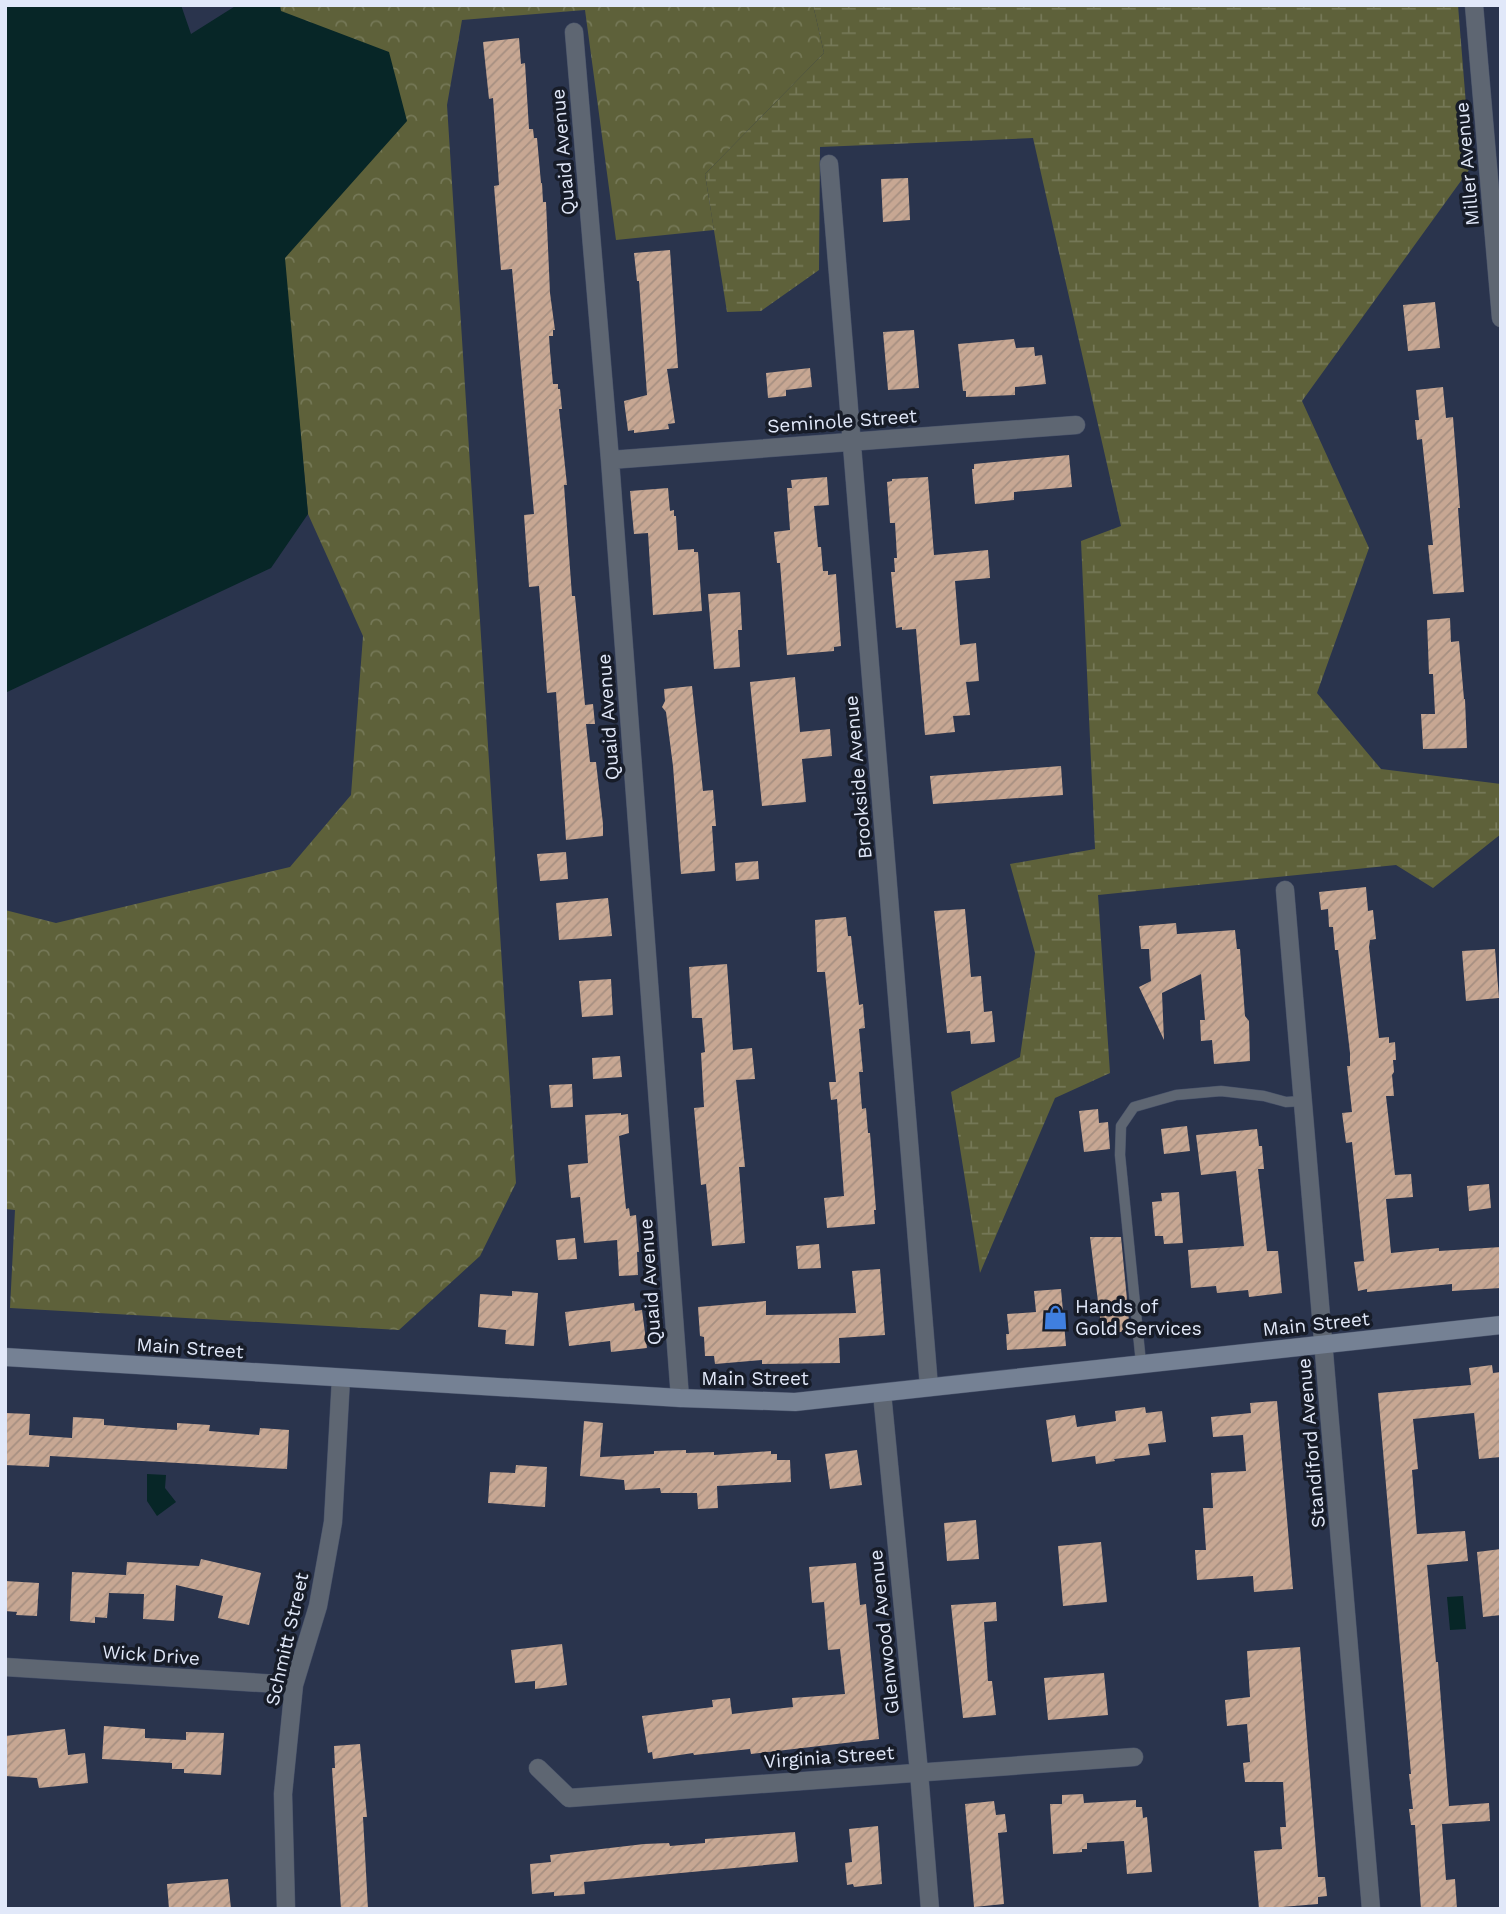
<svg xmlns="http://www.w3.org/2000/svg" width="1506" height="1914" font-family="'Work Sans',sans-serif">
<defs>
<pattern id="forest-crowns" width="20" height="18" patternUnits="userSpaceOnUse" patternTransform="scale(1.75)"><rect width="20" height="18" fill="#5e613a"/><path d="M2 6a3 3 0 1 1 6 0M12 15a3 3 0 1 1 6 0" fill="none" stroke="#757857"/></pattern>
<pattern id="wetland-marsh" width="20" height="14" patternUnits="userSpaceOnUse" patternTransform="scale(1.75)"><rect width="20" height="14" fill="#5e613a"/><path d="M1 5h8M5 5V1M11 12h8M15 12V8" fill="none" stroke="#757857"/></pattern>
<pattern id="building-hatch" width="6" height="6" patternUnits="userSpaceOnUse" patternTransform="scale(1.75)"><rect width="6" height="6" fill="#c7a793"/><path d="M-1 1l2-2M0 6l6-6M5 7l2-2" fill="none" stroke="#a68f81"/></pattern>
</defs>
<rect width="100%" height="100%" fill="#2a344d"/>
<path fill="url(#forest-crowns)" d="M280 5H813L824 53 705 174 714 230 616 240 585 10 462 20 447 105 516 1183 480 1256 399 1330 10 1308 15 1210 5 1209V910L56 923 290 867 351 795 363 636 308 514 284 258 407 120 280 11Z"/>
<path fill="url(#wetland-marsh)" d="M813 5H1458L1471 167 1302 401 1369 548 1317 693 1381 769 1501 784V834L1433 888 1396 865 1098 895 1110 1073 1055 1098 980 1273 951 1092 1020 1057 1035 953 1010 864 1095 849 1081 541 1121 526 1033 138 820 147 819 270 761 311 727 312 705 174 824 53Z"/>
<path fill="#072627" d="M5 5H181L191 34 237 5H280L281 11 389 52 407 121 285 258 308 514 271 568 5 693Z
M147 1474 166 1475 165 1488 176 1502 157 1516 147 1501Z
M1463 1596 1466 1629 1450 1630 1447 1597Z"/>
<path fill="url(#building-hatch)" d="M519 38 521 64 525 63 529 129H533L534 138H537L541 183H542L543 202H546L550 293 555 330H553V336H549L550 351 553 384H558V389H560L562 409H559L567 485H564L572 596H575L585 705 593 704 595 724H586L590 762H596L603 824V836L566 840 556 692 547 693 539 586 529 587 524 515 534 514 512 269 501 270 494 186 499 185 493 98 489 99 483 42Z
M908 178 910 220 883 222 881 179Z
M670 250 678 368 667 369 675 423 668 424 669 429 634 433V430L628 431 624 401 647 395 639 281H637L634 253Z
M1435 302 1440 348 1408 351 1403 305Z
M914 330 919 388 888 390 883 332Z
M1014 339 1016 348 1034 347 1035 356 1042 355 1046 384 1015 387V395L966 397V391H963L958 344Z
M810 368 812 387 786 390V396L768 398 766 373Z
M1443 387 1446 418 1453 417 1460 508H1458L1464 592 1433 594 1428 545H1433L1422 439 1417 440 1415 420H1419L1416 390Z
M1069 455 1072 487 1014 492V500L975 504 972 469H974V464Z
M827 477 829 505 814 506 818 547H821L823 571H828V575L836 574 841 646 834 647V651L787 655 780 563H777L774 532 790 530 787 488H792L791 480Z
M928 477 934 555 988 550 990 578 955 581 960 645 976 643 979 681 966 682 970 715 953 716 955 732 925 735 916 629 902 630V627L896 628 891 572H895L894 558H897L895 523H890L887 482 892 481V479Z
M668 488 670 511 674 510V516H676L678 550 694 549V552H698L702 611 653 615 648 533 634 534 630 491Z
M740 592 742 630H738L740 667 714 669 708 594Z
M1450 618 1451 642 1459 641 1464 699H1465L1467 748 1423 749 1421 714H1435L1433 674H1429L1427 620Z
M795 677 800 732 830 729 832 756 802 759 806 802 762 806 750 682Z
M692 686 703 791 713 790 716 826H712L715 871 681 874 673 766 666 712 662 707 665 701 664 689Z
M1061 766 1063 795 933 804 930 776Z
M566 852 568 879 540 881 537 854Z
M758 861 759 879 736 881 735 863Z
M1366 887 1368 911 1373 910 1376 939 1370 940 1369 947 1379 1038 1389 1037V1043L1395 1042 1396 1060H1393L1394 1072 1392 1075 1394 1096H1386L1395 1175 1411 1174 1413 1197 1386 1199 1391 1253 1439 1248V1251L1501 1247V1288L1452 1291V1284L1367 1292V1289L1358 1291 1354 1262 1364 1261 1352 1142 1346 1143 1342 1113 1352 1112 1347 1066H1350V1053L1338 950H1335L1333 927H1329L1328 909 1321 910 1319 892Z
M608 898 612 936 559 940 556 903Z
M965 909 971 977 981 976 984 1012 992 1011 995 1042 971 1044 970 1031 947 1033 934 911Z
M846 917 848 936H851L859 1005 863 1004 865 1028 859 1029 863 1072H859L862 1109 866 1108 868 1133H870L876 1210H874L875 1224 827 1228 824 1198 844 1196 837 1099 831 1100 829 1082H836L825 972H817L815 920Z
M1176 923 1177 934 1235 930 1237 949H1240L1245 1016 1249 1021 1250 1061 1214 1064 1212 1040 1201 1041 1200 1020H1205L1201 974 1162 993 1164 1040 1139 987 1151 981 1149 949H1141L1139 926Z
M1495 949 1499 998 1466 1001 1462 951Z
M727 964 733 1050 752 1048 755 1079 736 1080 745 1167H739L745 1243 712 1246 706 1184 701 1185 694 1108 704 1107 701 1053 705 1052 702 1018H692L689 967Z
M611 979 613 1015 582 1017 579 981Z
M620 1056 622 1077 593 1079 592 1058Z
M572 1084 573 1107 551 1108 549 1085Z
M1098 1109 1099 1123 1108 1122 1110 1149 1084 1152 1079 1111Z
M621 1113V1115L628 1114 629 1133 619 1136 626 1209 629 1208 630 1216 636 1215 639 1252H637L638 1275 619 1276 617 1240 584 1243 580 1197 571 1198 568 1165 588 1163 585 1115Z
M1187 1126 1190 1151 1164 1154 1161 1129Z
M1257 1129 1259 1146H1262L1264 1169H1258L1267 1251H1278L1282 1293 1249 1297 1248 1290 1217 1293 1216 1286 1191 1288 1188 1250 1244 1246 1236 1171 1201 1175 1196 1135Z
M1489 1184 1491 1208 1469 1211 1467 1186Z
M1179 1192 1183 1243 1164 1244 1163 1236H1155L1152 1202 1162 1201 1161 1193Z
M1090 1237H1121L1130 1331 1102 1334Z
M575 1238 577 1259 558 1260 556 1240Z
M819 1244 821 1268 798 1269 796 1246Z
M880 1269 885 1335 839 1338 840 1363 762 1364V1360L715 1364 714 1356H705L704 1337 700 1336 698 1307 766 1301V1315L856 1313 852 1271Z
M1061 1289 1066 1346 1007 1350 1006 1334H1009L1007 1314 1036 1312 1034 1291Z
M512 1291 538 1293 534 1346 505 1344 506 1330 478 1327 480 1294 512 1296Z
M634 1303 635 1311 642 1310 647 1348 611 1352 610 1341 569 1346 565 1312Z
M1492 1365 1493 1373 1501 1372V1457L1479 1459 1474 1413 1413 1419 1418 1469 1412 1470 1417 1534 1465 1531 1468 1561 1427 1565 1436 1662H1438L1449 1806 1489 1803 1490 1821 1442 1824 1446 1880 1455 1879 1457 1909H1421L1415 1825H1411L1409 1809H1413L1409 1774H1411L1378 1393 1471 1385 1469 1368Z
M1277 1401 1293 1589 1254 1592 1253 1576 1197 1580 1195 1550H1206L1203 1508H1213L1211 1473 1246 1471 1243 1435 1213 1437 1211 1417 1251 1413 1250 1403Z
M1145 1407 1146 1413 1162 1411 1166 1442 1148 1444 1150 1455 1114 1459 1115 1461 1096 1464 1095 1456 1052 1462 1046 1420 1075 1415 1077 1427 1116 1421 1115 1411Z
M5 1413 30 1414 29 1435 72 1438 73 1417 104 1419V1425L143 1428 177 1430V1423L210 1425 209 1431 259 1435 260 1428 289 1430 287 1469 50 1456 49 1467 5 1465Z
M584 1421 603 1423 600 1457 654 1454V1451L686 1450V1453L714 1452V1455L771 1451V1454H777V1460H790L791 1482 717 1486 718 1508 698 1509 697 1493H661L660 1488 625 1490 624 1480 580 1476Z
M857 1450 862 1485 830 1489 825 1454Z
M516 1465 547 1467 545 1507 488 1503 490 1472 515 1473Z
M976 1520 979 1559 947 1561 944 1523Z
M1101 1542 1107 1602 1063 1606 1058 1546Z
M1501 1549V1615L1483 1617 1477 1552Z
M201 1559 261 1573 249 1625 218 1618 223 1596 176 1585 174 1621 143 1619 144 1594 109 1593 107 1618 95 1617V1623L70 1621 72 1572 126 1575 127 1562 199 1566Z
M856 1563 860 1605 866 1604 879 1739 751 1754 750 1749 694 1755 693 1753 653 1759 652 1752 648 1753 642 1716 713 1707 712 1700 730 1698 732 1714 793 1707 792 1698 845 1694 840 1649 828 1650 824 1602 812 1603 809 1567Z
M5 1581 39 1583 37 1616 16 1615 17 1612 5 1611Z
M996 1602 997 1621 984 1622 988 1681H992L996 1715 963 1718 951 1605Z
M562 1644 567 1685 535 1689V1681L515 1683 511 1650Z
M1300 1647 1318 1877H1325L1327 1896 1318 1897V1904L1259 1909 1254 1851 1282 1849 1280 1827H1286L1283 1782H1245L1243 1763 1250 1762 1247 1724 1227 1726 1225 1700 1250 1697 1247 1651Z
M1104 1673 1108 1715 1048 1720 1044 1678Z
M104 1726 145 1729V1738L186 1740V1732L224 1733 221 1775 184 1773V1769H172V1763L102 1759Z
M65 1729 68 1755 85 1753 88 1783 39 1788 37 1778 5 1776V1736Z
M360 1744 367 1817H363L368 1909H341L332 1768H335L334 1746Z
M1083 1794 1084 1803 1136 1800V1807H1142L1143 1818 1147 1817 1152 1872 1127 1874 1124 1841 1087 1843V1849H1082V1852L1053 1854 1050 1804H1062V1795Z
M994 1801 996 1815 1005 1814 1007 1832 998 1833 1004 1904 974 1907 965 1804Z
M878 1826 882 1884 854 1887 853 1884 847 1885 845 1863 852 1862 849 1829Z
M795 1832 798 1862 584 1882 585 1894 554 1896V1892L532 1894 530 1864 551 1862 550 1855 644 1844 669 1843 670 1846 705 1843V1839Z
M228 1879 231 1909H169L167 1884Z"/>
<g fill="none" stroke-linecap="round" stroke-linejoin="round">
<defs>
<path id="lane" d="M1141 1363 1120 1155 1121 1126 1134 1107 1176 1095 1221 1091 1264 1096 1286 1102 1303 1101"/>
<path id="street" d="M1474 5 1501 318
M574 32 610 460 680 1398
M829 164 929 1387
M610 460 1076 425
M1285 890 1371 1909
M882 1393 919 1772 930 1909
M5 1667 294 1685
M538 1768 569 1798 1134 1757
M286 1909 283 1794 294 1685 318 1606 333 1522 341 1378"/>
<path id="secondary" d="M5 1357 680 1398 795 1402 1501 1325"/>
</defs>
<use href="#lane" stroke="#475169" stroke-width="11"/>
<use href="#street" stroke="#475169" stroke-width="19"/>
<use href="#secondary" stroke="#475169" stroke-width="19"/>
<use href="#lane" stroke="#5e6672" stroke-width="10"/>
<use href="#street" stroke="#5e6672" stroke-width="18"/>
<use href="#secondary" stroke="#758194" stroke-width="18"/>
</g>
<defs>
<symbol id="shop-bare" viewBox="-9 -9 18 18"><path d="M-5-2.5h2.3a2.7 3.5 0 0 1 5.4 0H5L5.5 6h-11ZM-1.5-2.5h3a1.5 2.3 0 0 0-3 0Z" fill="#3f7fe0" stroke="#171c28" stroke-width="2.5" paint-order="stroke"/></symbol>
</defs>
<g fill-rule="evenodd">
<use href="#shop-bare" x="1038" y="1300" width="35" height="35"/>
</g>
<g text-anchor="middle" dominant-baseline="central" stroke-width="7" stroke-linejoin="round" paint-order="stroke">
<g font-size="19" fill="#e1e8f9" stroke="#171c28">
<text transform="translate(563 152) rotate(-95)">Quaid Avenue</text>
<text transform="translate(1467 164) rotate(-95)">Miller Avenue</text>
<text transform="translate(842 421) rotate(-4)">Seminole Street</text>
<text transform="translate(608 717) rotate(-94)">Quaid Avenue</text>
<text transform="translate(858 777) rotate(-95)">Brookside Avenue</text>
<text transform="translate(650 1282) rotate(-94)">Quaid Avenue</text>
<text transform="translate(1316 1324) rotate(-6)">Main Street</text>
<text transform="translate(190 1348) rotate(4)">Main Street</text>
<text x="755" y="1378">Main Street</text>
<text transform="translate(1311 1443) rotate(-95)">Standiford Avenue</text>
<text transform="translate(884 1632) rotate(-96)">Glenwood Avenue</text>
<text transform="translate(287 1639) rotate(-77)">Schmitt Street</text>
<text transform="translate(151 1655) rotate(4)">Wick Drive</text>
<text transform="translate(829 1757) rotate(-4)">Virginia Street</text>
</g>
<g font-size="19" fill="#e1e8f9" stroke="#171c28" text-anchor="start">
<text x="1075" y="1306">Hands of<tspan x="1075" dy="22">Gold Services</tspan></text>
</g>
</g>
<rect width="1506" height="1914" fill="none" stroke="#e1e8f9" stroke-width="14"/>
</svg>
